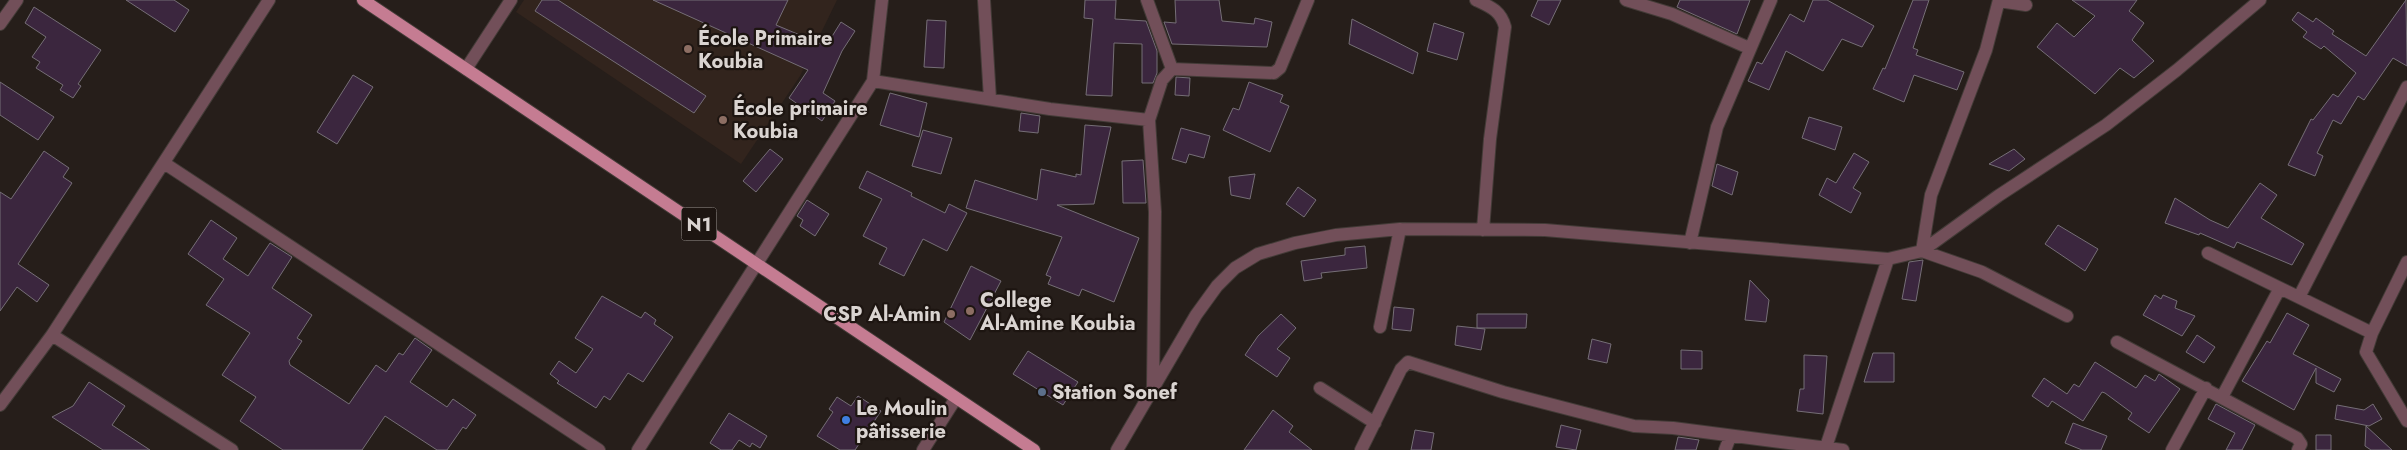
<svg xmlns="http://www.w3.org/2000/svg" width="2407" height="450" font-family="Jost,sans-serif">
<rect width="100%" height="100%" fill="#261e1a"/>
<path fill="#32241d" d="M524 0H837L800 76 741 164 516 12Z"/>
<path fill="#3b263e" stroke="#756e76" d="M126 0H174L189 10 175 32Z
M542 0H558L706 96 694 113 535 11Z
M653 0H788L776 25 826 46 841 22 855 31 842 51 823 93 835 101 822 121 789 98 808 70Z
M1085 0H1116L1115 19 1146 21 1157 51V73L1153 83H1142V44L1114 43 1112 96 1086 95 1093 19 1084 18Z
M1175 0H1219L1222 21 1254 24 1255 18 1272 22 1267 47 1172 44 1164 22 1176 23Z
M1538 0H1561L1549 25 1531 16Z
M1680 0H1750L1737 34 1677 7Z
M1813 0H1827L1874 26 1862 47 1842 39 1823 71 1786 51 1769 90 1748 81 1757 62 1762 64 1790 14 1804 22Z
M1913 0H1929L1913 48 1918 50 1916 55 1964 72 1957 90 1914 75 1904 102 1873 89 1883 68 1885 69Z
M2072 0H2137L2129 11 2144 23 2132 40 2154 61 2134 78 2120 68 2095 94 2037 47 2057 23 2074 37 2095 16Z
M2406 0 2407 66 2393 58 2364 100 2358 96 2341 124 2333 120 2317 153 2323 156 2315 176 2288 165 2311 119 2313 120 2333 94 2338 97 2356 73 2324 46 2321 49 2303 37 2307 32 2292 20 2298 12 2313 22 2316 18 2334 31 2332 34 2366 56Z
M34 7 101 50 78 84 81 86 73 98 60 90 63 85 36 68 40 62 32 57 46 37 25 23Z
M1352 19 1418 53 1413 74 1349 44Z
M927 20 946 21 944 68 924 67Z
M1434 23 1464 33 1457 60 1427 51Z
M353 75 373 87 337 144 317 132Z
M1176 77 1190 78 1189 96 1175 95Z
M0 82 54 117 38 140 0 115Z
M1249 82 1283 95 1280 102 1289 106 1270 152 1223 130 1233 108 1239 110Z
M890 93 927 103 919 137 880 125Z
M1021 113 1040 116 1038 133 1019 131Z
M1809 117 1842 127 1835 150 1802 138Z
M1085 125 1111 127 1094 204 1057 205 1139 238 1114 302 1082 289 1079 296 1048 284 1051 277 1046 275 1062 237 966 208 975 180 1037 200 1041 169 1076 177V174L1081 175Z
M1181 128 1210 136 1204 158 1189 154 1186 163 1172 159Z
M923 130 952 138 941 174 912 166Z
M770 149 783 159 756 192 743 181Z
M2014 149 2025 159 2009 171 1989 164Z
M44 151 69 168 63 177 72 183 18 264 49 285 37 302 17 287 0 311V192L11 199Z
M1854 153 1869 162 1853 188 1861 193 1851 213 1819 195 1827 178 1836 183Z
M1143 160 1146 203H1123L1122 161Z
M1717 164 1738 172 1732 195 1712 186Z
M867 171 912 193 911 196 945 213 949 204 967 213 947 251 923 239 904 276 879 264 887 248 863 236 882 199 859 188Z
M1255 174 1250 199 1231 195 1229 177Z
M2260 183 2277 195 2261 218 2304 244 2292 265 2237 242 2234 248 2200 233 2199 235 2165 223 2175 198 2210 220 2228 228Z
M1298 187 1316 200 1304 217 1286 204Z
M807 200 829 214 815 236 800 226 803 220 797 216Z
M211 220 237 238 223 259 248 276 270 243 292 257 272 288 312 315 297 338 302 341 289 361 290 365 349 404 376 365 386 372 399 353 403 355 415 338 432 350 410 382 447 407 453 399 476 415 466 429 463 427 447 450H437L385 416 362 450H283L240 421 256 397 222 375 250 333 206 305 224 279 188 254Z
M2058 225 2098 249 2085 271 2045 244Z
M1365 246 1367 268 1321 273 1322 278 1304 281 1301 261 1345 255V248Z
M1923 260 1916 301 1902 299 1909 262Z
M971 266 1001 281 970 340 944 322Z
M1750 280 1769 300 1766 322 1745 320Z
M2155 295 2161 299 2163 295 2177 301 2175 308 2195 316 2182 336 2143 315Z
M602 296 641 318 645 312 656 320 654 324 673 337 643 382 628 373 610 400 604 396 596 408 557 383 559 381 550 374 559 361 576 373 593 349 575 338Z
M1394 307 1414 309 1411 331 1392 329Z
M2287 313 2309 325 2293 354 2341 379 2334 392 2316 383V368L2294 410 2242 381 2267 341 2270 343Z
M1281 314 1296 328 1277 349 1290 358 1277 377 1245 355 1258 336Z
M1477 314H1527L1526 328H1477Z
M1457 326 1485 329 1481 350 1455 345Z
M2197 335 2215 347 2204 363 2186 352Z
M1592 339 1611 344 1607 363 1588 359Z
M1681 350 1702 351V369H1681Z
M1028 351 1078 382 1063 405 1013 374Z
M1873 353H1894V382H1864Z
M1804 355 1827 356 1823 414 1797 411 1800 389H1804Z
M2095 362 2136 388 2145 375 2155 381 2159 374 2180 389 2149 433 2128 419 2132 413 2105 393 2102 392 2083 421 2052 401 2048 407 2032 396 2044 378 2067 394 2074 384 2079 387Z
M89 382 125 406 112 425 150 450H103L52 417 73 406Z
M858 396 881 411 855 450H840L817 436 833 412 829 409 837 397 851 406Z
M2216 404 2255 425 2242 450H2226L2235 433 2208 419Z
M2373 404 2382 419 2369 426 2335 419 2337 405 2364 410Z
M1273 410 1293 426 1289 432 1312 450H1244Z
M729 413 767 436 760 448 752 443 750 447 739 440 732 450H721L710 443Z
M2073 423 2107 436 2101 450H2082L2065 443Z
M1561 425 1581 430 1576 450 1556 447Z
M2366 426 2392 450H2371L2365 446Z
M1415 430 1434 433 1431 450H1411Z
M2316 435H2331V450H2316Z
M1678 437 1699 440 1696 450H1675Z"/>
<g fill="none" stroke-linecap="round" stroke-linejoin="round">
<defs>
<path id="street" d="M984 0 990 99
M1147 0 1172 69 1162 80 1149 120 1155 212 1153 387
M1476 0C1491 7 1501 11 1505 27L1490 139 1483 230
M1626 0 1672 14 1749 48
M1999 0 1986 50 1931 195 1922 251 1982 272 2067 316
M1999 1 2026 5
M0 24 17 0
M466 69 511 0
M1172 69 1274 73 1280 68 1308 0
M873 81 1050 109 1149 120
M164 163 599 450
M1690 243 1717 127 1771 0
M2208 253 2372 333
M2407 262 2372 333 2366 352 2407 421
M2299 297 2407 87
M1380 327 1400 229
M52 335 232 450
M2117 342 2297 438 2301 444 2298 450
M1320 388 1375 423
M2222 397 2280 288
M0 405 52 335 269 0
M638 450 873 81 882 0
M923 450 956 398
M1117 450 1196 315 1217 286 1235 268 1258 254 1295 243 1336 235 1400 229 1545 230 1888 259 1922 251 1998 196 2106 125 2177 70 2260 0
M1361 450 1401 369 1408 362 1503 392 1634 426 1673 428 1843 450
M1725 450 1730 437
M1825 450 1888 259
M2172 450 2206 388"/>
<path id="primary" d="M363 0 1034 450"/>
</defs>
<use href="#street" stroke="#433b37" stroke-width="14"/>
<use href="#primary" stroke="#433b37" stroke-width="14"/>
<use href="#street" stroke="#724f59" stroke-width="12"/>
<use href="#primary" stroke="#c57c92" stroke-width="12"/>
</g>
<g fill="#8d6e63" stroke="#1d1511" stroke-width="2">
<circle cx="688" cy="49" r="5"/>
<circle cx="723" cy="120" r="5"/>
<circle cx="970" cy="311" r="5"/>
<circle cx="951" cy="314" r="5"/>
</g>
<circle fill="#5c6f8a" stroke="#1d1511" stroke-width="2" cx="1042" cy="392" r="5"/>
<circle fill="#3f7fe0" stroke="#1d1511" stroke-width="2" cx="846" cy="420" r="5"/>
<g text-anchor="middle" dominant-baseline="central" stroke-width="4.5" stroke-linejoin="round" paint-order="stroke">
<rect fill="#1d1511" stroke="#a19b97" stroke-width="1" x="681.5" y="207.5" width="35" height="33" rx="4"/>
<g font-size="19" font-weight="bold" fill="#dad4d1">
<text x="699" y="224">N1</text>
</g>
<g font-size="20" font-weight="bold" fill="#dad4d1" stroke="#1d1511" text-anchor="start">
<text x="698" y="38">École Primaire<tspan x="698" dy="23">Koubia</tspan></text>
<text x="733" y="108">École primaire<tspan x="733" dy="23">Koubia</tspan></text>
<text x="980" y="300">College<tspan x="980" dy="23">Al-Amine Koubia</tspan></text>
<text x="941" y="314" text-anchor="end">CSP Al-Amin</text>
<text x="1052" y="392">Station Sonef</text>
<text x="856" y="408">Le Moulin<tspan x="856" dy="23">pâtisserie</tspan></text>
</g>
</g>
</svg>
